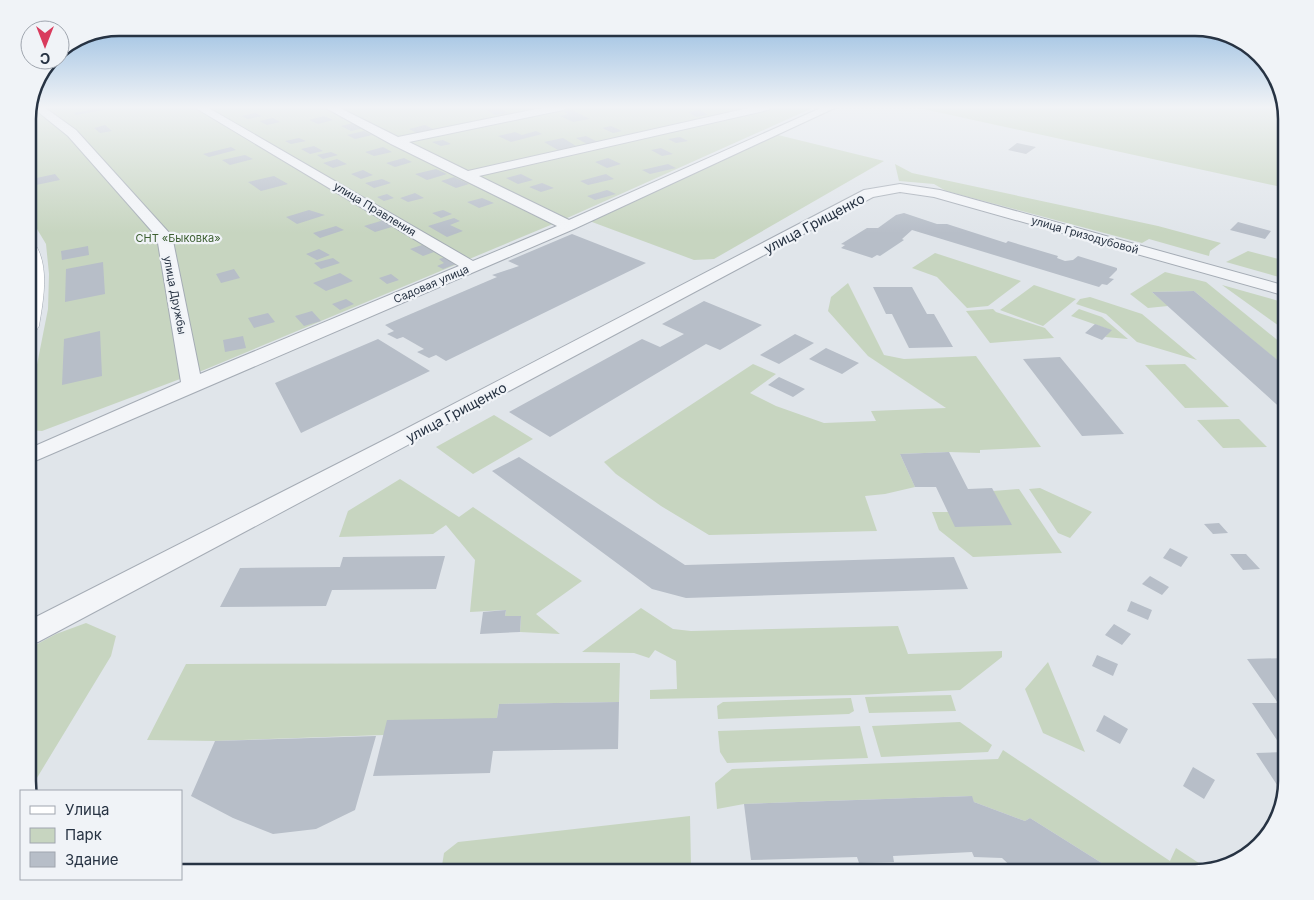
<svg xmlns="http://www.w3.org/2000/svg" width="1314" height="900" font-family="Inter,sans-serif">
<rect width="100%" height="100%" fill="#e0e5ea"/>
<path fill="#c7d5c0" d="M30 107H815L565 219 204 370 42 431 28 430V410L48 309 49 274 46 244 28 214V113Z
M914 107H1284L1286 119V188Z
M774 134 884 161 714 259 694 260 584 219Z
M895 164 912 173 1158 226 1221 243 1210 251 1209 256 1149 239 1142 243 946 191 934 184 899 181Z
M1248 251 1286 261V279L1226 262Z
M935 253 1021 281 988 306 967 308 937 277 912 268Z
M1165 272 1206 282 1286 347V361H1278L1194 291 1152 292 1168 306 1148 308 1130 294Z
M848 283 884 355 904 359 976 356 1041 447 980 450V453L949 452 900 454 915 487 885 494 865 496 877 531 709 535 661 506 616 474 604 462 753 364 776 374 750 393 776 406 824 423 876 421 871 411 946 408 868 356 828 311 831 297Z
M1034 285 1076 299 1043 326 1000 310Z
M1222 285 1286 303V331Z
M1090 297 1142 314 1197 360 1137 342 1106 314 1076 304 1080 299Z
M993 309 996 312 1045 328 1054 338 990 343 966 311Z
M1079 309 1102 317 1128 339 1105 337 1111 330 1071 316Z
M1185 364 1229 407 1185 408 1145 365Z
M494 415 533 439 473 474 436 447Z
M1239 419 1267 447 1223 448 1197 420Z
M400 479 459 517 473 507 582 581 536 614 560 634 520 632 521 616H505L506 610 470 612 475 560 446 525 433 534 339 537 348 511Z
M1040 488 1092 512 1070 538 1058 533 1029 489Z
M1019 489 1062 553 973 557 939 530 932 512H948L1011 525 993 491Z
M641 608 673 629 691 631 898 626 908 654 1002 651V657L960 690 857 695 650 699V690L677 689 676 661 655 650 649 658 634 653 582 652Z
M86 623 116 636 111 656 29 791 28 649 56 634Z
M1048 662 1085 752 1043 733 1025 689Z
M620 663 619 702 499 704 497 718 383 735 215 741 147 740 186 664Z
M951 695 956 711 869 713 865 697Z
M851 698 854 711 849 714 718 719 717 706 723 702Z
M960 722 992 745 988 752 881 757 872 726Z
M860 726 868 758 727 763 720 752 718 731Z
M1003 750 1170 861 1176 848 1208 869 1195 872H1116L1030 818 1025 821 974 802 971 796 744 804 717 809 715 783 732 769 998 759Z
M690 816 691 865 696 872H441L444 853 458 842Z"/>
<path fill="#b7bec8" d="M101 108 103 110 76 115 74 113Z
M499 108 508 113 495 115 487 110Z
M572 110 590 119 573 122 560 116 568 114 563 111Z
M700 110 708 115 696 117 688 112Z
M255 113 262 116 248 119 241 116Z
M324 116 333 120 318 124 309 120Z
M273 118 280 122 267 125 259 121Z
M353 123 364 128 351 131 341 126Z
M105 125 112 131 100 133 94 128Z
M425 125 433 129 417 133 409 129Z
M611 126 622 131 613 133 602 128Z
M364 131 372 135 355 139 347 135Z
M536 131 542 134 511 142 498 136 515 132 522 135Z
M586 136 598 142 587 144 576 138Z
M680 137 688 141 676 143 668 139Z
M299 138 306 141 291 144 285 141Z
M563 138 576 146 558 150 544 142Z
M443 140 451 144 441 146 432 142Z
M1017 143 1036 147 1026 154 1008 150Z
M314 146 323 151 310 154 301 149Z
M231 147 236 150 209 157 203 154Z
M383 147 392 152 374 156 365 152Z
M661 148 673 154 662 156 651 150Z
M331 152 338 155 323 159 317 155Z
M245 155 253 159 230 165 222 160Z
M404 158 412 162 395 167 386 163Z
M608 158 621 164 607 168 595 162Z
M337 159 347 164 333 168 323 163Z
M668 164 676 168 650 174 642 170Z
M436 169 447 174 427 180 415 174Z
M363 170 373 175 361 179 351 174Z
M55 174 60 180 36 185 32 179Z
M521 174 533 180 518 184 506 178Z
M606 174 614 179 588 185 580 181Z
M274 176 288 184 261 191 248 182Z
M454 177 469 184 456 188 441 181Z
M382 179 391 183 374 188 365 183Z
M542 183 554 188 541 192 529 187Z
M607 190 616 194 595 200 587 196Z
M415 193 424 198 408 202 400 198Z
M387 194 394 198 384 201 377 197Z
M482 198 494 203 479 208 467 202Z
M309 210 325 215 297 224 286 217Z
M443 210 452 214 441 218 432 213Z
M904 213 937 224H947L1006 243 1008 241 1058 256 1057 258 1065 261 1073 260 1078 256 1117 268V270L1109 278 1114 279 1107 285 1102 284 1099 287 912 230 902 239 904 240 880 256 877 255 872 258 841 248 845 245 841 244 867 228H878L896 215Z
M454 218 460 221 450 225 463 231 447 237 428 226Z
M384 220 395 226 375 232 364 226Z
M1238 222 1271 231 1265 239 1230 230Z
M336 226 344 230 320 238 313 233Z
M572 234 646 263 446 361 436 355 429 358 417 352 424 349 403 337 397 339 387 334 394 331 385 325 497 277 492 275 519 266 508 261Z
M422 245 434 252 423 256 410 249Z
M88 246 89 255 62 260 61 251Z
M319 249 330 255 317 260 306 254Z
M449 256 461 262 443 269 437 266 444 263 439 259Z
M333 258 340 263 321 269 314 263Z
M103 262 105 294 65 302 66 269Z
M234 269 240 278 221 283 216 274Z
M340 273 353 281 326 291 313 283Z
M391 274 399 280 387 284 379 278Z
M873 287H912L927 314H934L953 347 909 348 892 314H886Z
M1194 291 1286 367V413L1152 292Z
M346 299 354 304 340 310 332 304Z
M704 301 762 325 720 350 706 344 550 437 509 412 642 339 660 347 684 334 662 324Z
M312 311 321 321 304 326 295 316Z
M268 313 275 322 254 328 248 318Z
M1095 324 1112 330 1102 340 1085 333Z
M100 331 102 376 62 385 64 339Z
M795 334 814 343 779 364 760 355Z
M243 336 246 348 225 352 223 340Z
M378 339 430 371 301 433 275 383Z
M826 348 859 363 842 374 809 359Z
M1060 357 1124 434 1082 436 1023 359Z
M779 377 805 389 793 397 768 385Z
M949 452 968 489 992 488 1012 525 955 527 936 487H915L900 454Z
M519 457 685 565 954 557 968 589 686 598 652 589 492 471Z
M1219 523 1228 533 1213 534 1204 524Z
M1170 548 1188 557 1181 567 1163 558Z
M1230 554H1246L1260 569 1243 570Z
M445 556 436 589 332 590 326 606 220 607 240 568 340 567 343 557Z
M1150 576 1169 587 1162 595 1142 584Z
M1131 601 1152 610 1148 620 1127 611Z
M506 610 505 616H521L520 632 480 634 483 612Z
M1114 624 1131 634 1122 645 1105 635Z
M1097 655 1118 664 1113 676 1092 666Z
M1286 658V781L1283 794 1256 753 1285 752 1252 703H1278L1247 659Z
M619 702 618 749 493 751 490 773 373 776 387 720 497 718 499 704Z
M1104 715 1128 729 1120 744 1096 731Z
M376 736 355 810 316 829 273 834 233 818 191 796 215 741Z
M1193 767 1215 780 1204 799 1183 786Z
M972 796 974 802 1025 821 1030 818 1116 872H1026L1021 869 1017 872 1002 858 974 857 972 852 893 856 894 862 859 863 857 857 751 860 744 804Z"/>
<g fill="none" stroke-linecap="round" stroke-linejoin="round">
<defs>
<path id="minor" d="M32 107H44L76 130 172 236 200 374 459 266 194 107H207L473 261 557 226 391 144 324 107H338L398 137 546 107H568L563 110 409 142 468 171 753 107H773L768 110 479 176 569 220 823 107H837L574 229 28 464V449L181 382 157 237 68 136Z
M900 184 940 190 1286 286V296L934 197 900 192 873 197 38 642 28 645V621L394 435 864 190Z"/>
<path id="secondary" d="M28 242 35 244C50 267 43 301 39 326L36 331 28 333Z"/>
</defs>
<use href="#minor" stroke="#a5acb5" stroke-width="2"/>
<use href="#secondary" stroke="#a5acb5" stroke-width="1"/>
<use href="#minor" fill="#f3f5f8" fill-rule="evenodd"/>
<use href="#secondary" fill="#fff" fill-rule="evenodd"/>
</g>
<linearGradient id="sky" x2="0" y2="1"><stop stop-color="#88b4dd"/><stop offset="0.46" stop-color="#f1f3f6"/><stop offset="1" stop-color="#f1f3f6" stop-opacity="0"/></linearGradient>
<rect width="1314" height="233" fill="url(#sky)"/>
<g text-anchor="middle" dominant-baseline="central" stroke-width="4.5" stroke-linejoin="round" paint-order="stroke">
<g font-size="11" fill="#273343" stroke="#f0f3f7">
<text transform="translate(375 209) rotate(31)">улица Правления</text>
<text transform="translate(1085 235) rotate(16)">улица Гризодубовой</text>
<text transform="translate(431 284) rotate(-23)">Садовая улица</text>
<text transform="translate(175 295) rotate(79)">улица Дружбы</text>
</g>
<g font-size="11" fill="#3e6033" stroke="#f0f3f7">
<text x="178" y="238">СНТ «Быковка»</text>
</g>
<g font-size="14" fill="#273343" stroke="#f0f3f7">
<text transform="translate(814 223) rotate(-28)">улица Грищенко</text>
<text transform="translate(456 412) rotate(-28)">улица Грищенко</text>
</g>
</g>
<path d="M0 0H1314V900H0ZM119 36H1195A83 83 0 0 1 1278 119V781A83 83 0 0 1 1195 864H119A83 83 0 0 1 36 781V119A83 83 0 0 1 119 36Z" fill="#f0f3f7" fill-rule="evenodd"/>
<path fill="none" stroke="#273343" stroke-width="2.5" d="M119 36H1195A83 83 0 0 1 1278 119V781A83 83 0 0 1 1195 864H119A83 83 0 0 1 36 781V119A83 83 0 0 1 119 36Z"/>
<rect x="20" y="790" width="162" height="90" fill="#f0f3f7" stroke="#a0a6af"/>
<rect x="30" y="806" width="25" height="8" fill="#ffffff" stroke="#a0a6af"/>
<text x="65" y="815" font-size="15" fill="#273343">Улица</text>
<rect x="30" y="828" width="25" height="15" fill="#c7d5c0" stroke="#a0a6af"/>
<text x="65" y="840" font-size="15" fill="#273343">Парк</text>
<rect x="30" y="852" width="25" height="15" fill="#b7bec8" stroke="#a0a6af"/>
<text x="65" y="865" font-size="15" fill="#273343">Здание</text>
<g transform="translate(45 45) rotate(180)"><circle r="24" fill="#f0f3f7" stroke="#a0a6af"/>
<path d="M0-4L9 19L0 12L-9 19Z" fill="#d93b5d"/>
<text y="-8" font-size="14" font-weight="bold" text-anchor="middle" fill="#273343">С</text>
</g>
</svg>
